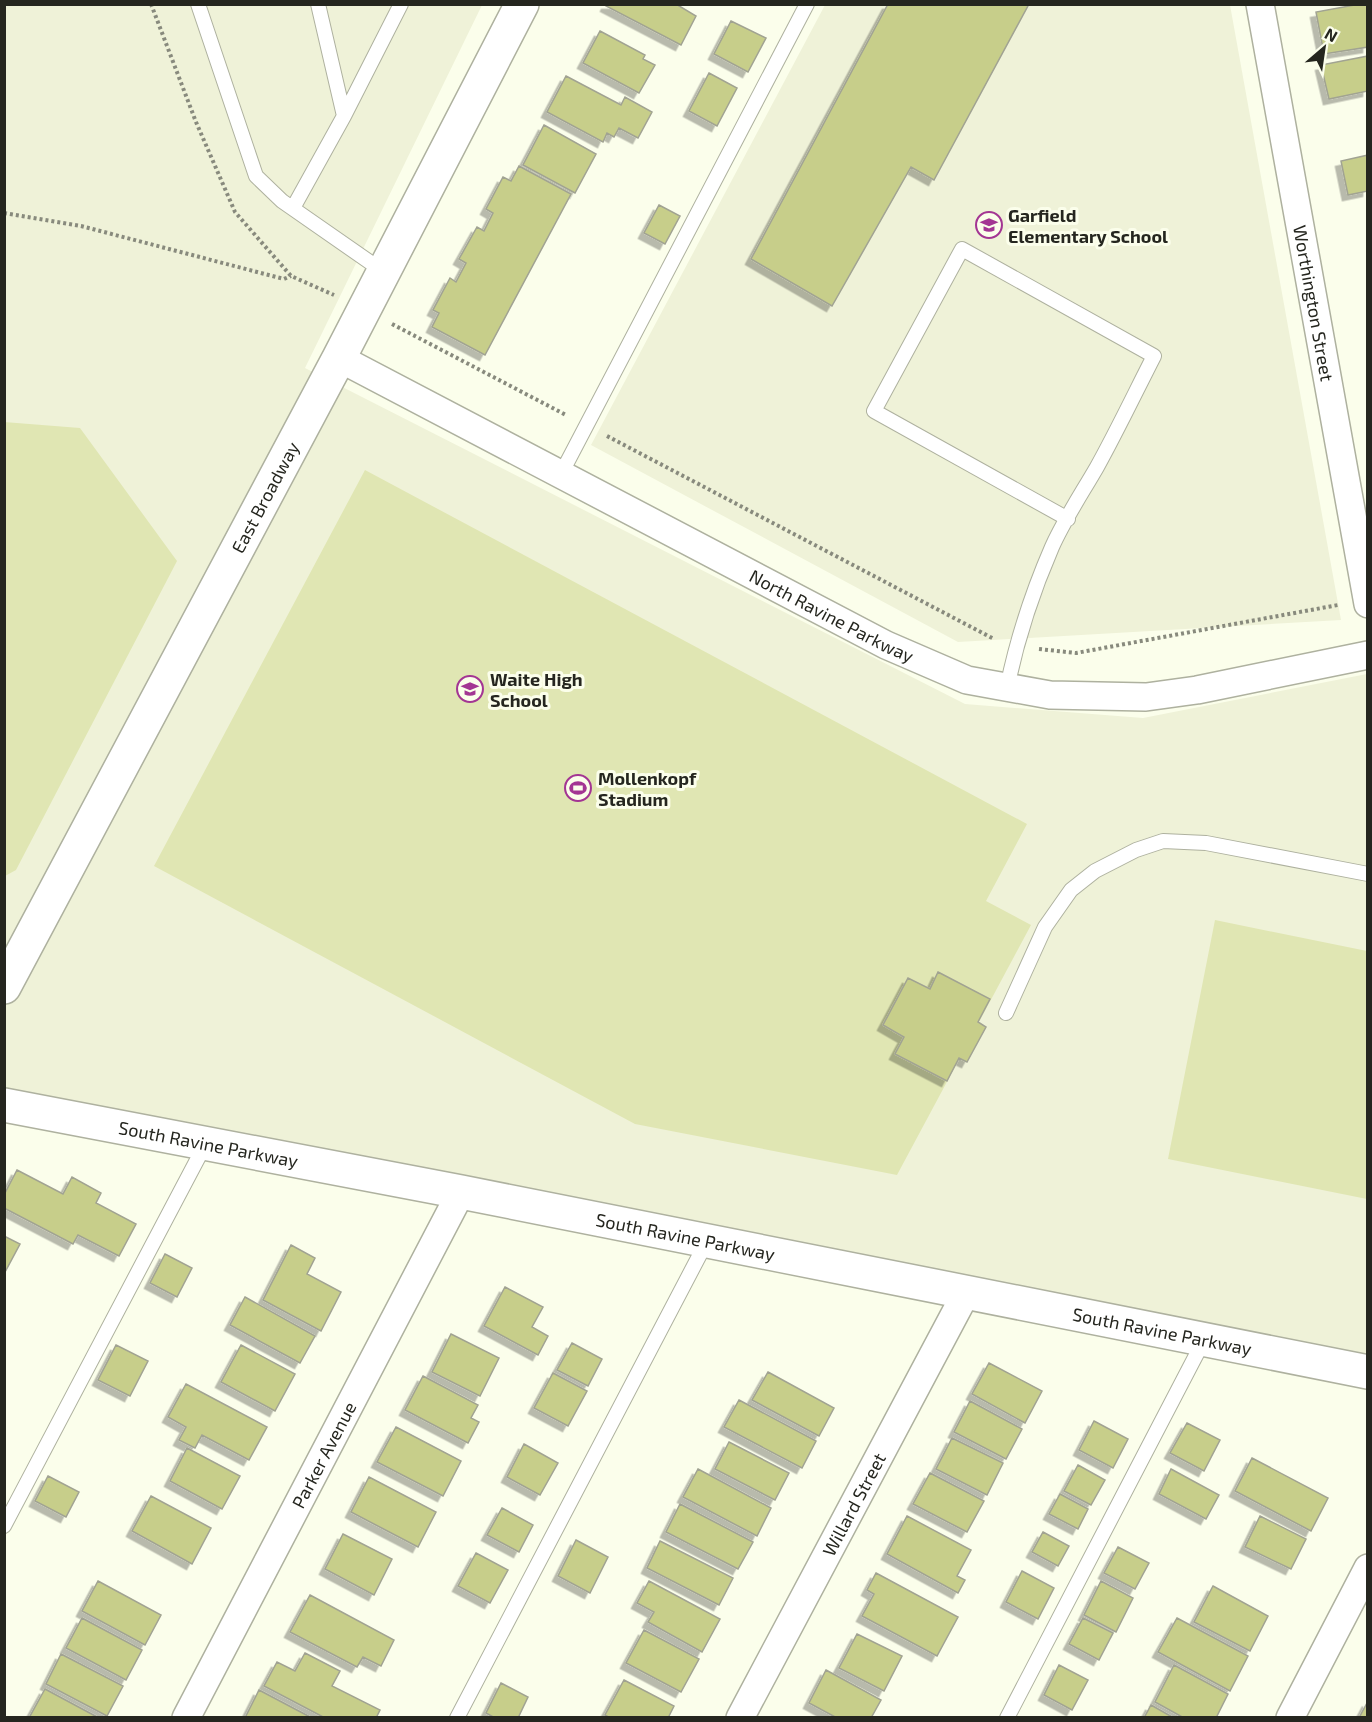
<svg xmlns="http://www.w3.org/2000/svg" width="1372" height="1722" font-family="'Exo 2',sans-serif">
<defs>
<filter id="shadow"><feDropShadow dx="-5.5" dy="5.5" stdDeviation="0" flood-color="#0004"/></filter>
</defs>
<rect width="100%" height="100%" fill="#fbfeeb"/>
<path fill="#eff2d8" d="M4 5H482L305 368 965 704 1143 718 1367 674V1372L5 1105Z
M825 5H1230L1341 620 958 642 591 445Z"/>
<path fill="#e0e6b3" d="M4 422 80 428 177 561 16 870 5 876Z
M365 470 1027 824 986 901 1031 925 897 1175 635 1124 154 866Z
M1215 920 1367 951V1199L1168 1159Z"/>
<path fill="#c7ce8a" stroke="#a1a392" stroke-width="1.5" filter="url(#shadow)" d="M607 4H676L696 16 681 45 606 6Z
M888 4H1029L934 180 911 167 832 306 751 259Z
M1360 4H1368V47L1324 54 1316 12Z
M731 21 766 38 748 72 714 54Z
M600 31 645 55 643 59 655 65 639 93 583 63Z
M1368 56V91L1329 99 1321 65Z
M709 73 737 88 717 126 689 111Z
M566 76 621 105 625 97 652 112 638 138 619 128 614 137 607 133 603 142 547 112Z
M544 125 596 154 575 193 523 165Z
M1368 155V191L1348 195 1341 161Z
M519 166 571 194 485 355 432 327 439 313 433 310 450 278 456 282 466 263 459 259 477 227 484 231 493 213 486 209 503 177 511 181Z
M659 205 680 216 665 244 644 233Z
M938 972 990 999 978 1022 986 1027 967 1062 959 1058 947 1081 895 1054 904 1037 883 1025 908 978 930 989Z
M17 1170 63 1194 72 1177 101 1193 96 1203 136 1224 119 1256 78 1235 73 1244 4 1208V1195Z
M4 1236 20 1244 4 1274Z
M291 1245 315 1258 307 1274 341 1292 321 1331 263 1300Z
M165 1254 192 1268 177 1297 150 1283Z
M505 1287 543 1307 532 1327 548 1336 538 1355 484 1326Z
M245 1297 315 1336 300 1363 230 1325Z
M451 1334 499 1358 480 1396 432 1372Z
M572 1343 602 1359 588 1386 557 1370Z
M116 1345 148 1361 130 1396 98 1380Z
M241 1345 295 1374 275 1411 221 1382Z
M989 1363 1042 1391 1025 1423 972 1394Z
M768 1372 834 1408 819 1436 752 1400Z
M553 1373 587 1391 568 1426 534 1408Z
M423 1376 478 1405 471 1418 479 1422 468 1443 405 1410Z
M186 1384 267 1427 249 1460 202 1435 195 1448 179 1440 186 1427 168 1417Z
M739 1400 816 1441 802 1468 724 1427Z
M970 1401 1022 1429 1006 1459 954 1432Z
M1094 1421 1128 1439 1113 1468 1079 1450Z
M1187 1423 1220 1440 1204 1471 1170 1453Z
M396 1427 461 1461 443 1496 377 1462Z
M952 1438 1003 1463 987 1495 936 1469Z
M729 1442 789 1473 775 1500 715 1469Z
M524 1444 558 1463 540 1495 507 1477Z
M187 1448 240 1476 222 1509 170 1481Z
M1252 1458 1328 1498 1311 1531 1235 1491Z
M1078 1465 1105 1480 1091 1505 1064 1491Z
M698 1469 771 1508 757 1536 683 1497Z
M1171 1469 1219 1495 1206 1519 1159 1494Z
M930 1473 984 1501 967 1532 913 1504Z
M48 1476 79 1492 66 1517 35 1501Z
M369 1477 436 1512 418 1547 351 1512Z
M1060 1494 1088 1509 1078 1529 1049 1514Z
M151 1496 211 1528 192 1564 132 1531Z
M680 1504 753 1542 738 1569 666 1532Z
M502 1508 533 1525 519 1552 487 1535Z
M907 1516 971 1550 957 1576 965 1580 958 1593 887 1554Z
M1260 1516 1306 1539 1291 1569 1245 1547Z
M1043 1532 1069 1546 1058 1566 1032 1552Z
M343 1534 392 1559 374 1595 325 1569Z
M576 1540 608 1557 590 1593 558 1576Z
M660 1541 733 1578 719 1605 647 1568Z
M1118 1547 1149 1563 1135 1589 1104 1573Z
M476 1553 508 1570 490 1603 458 1586Z
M1022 1571 1054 1588 1038 1619 1006 1602Z
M876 1573 958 1617 937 1656 862 1616 874 1594 867 1590Z
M98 1581 161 1615 145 1645 82 1611Z
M649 1581 720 1619 702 1652 648 1622 654 1612 637 1603Z
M1101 1581 1133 1598 1116 1632 1084 1615Z
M1213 1586 1268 1616 1250 1651 1194 1622Z
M310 1595 394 1640 381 1666 363 1657 357 1667 290 1632Z
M82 1618 142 1650 126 1680 66 1648Z
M1083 1618 1113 1633 1099 1660 1069 1644Z
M1177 1618 1248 1656 1230 1691 1158 1652Z
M644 1630 699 1659 681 1692 626 1663Z
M857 1634 902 1656 884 1691 839 1668Z
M305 1653 340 1671 332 1686 380 1710 376 1718H325L264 1686 277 1662 295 1671Z
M61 1654 123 1686 107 1716 46 1684Z
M1059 1665 1088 1680 1072 1710 1044 1695Z
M1174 1665 1228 1694 1216 1718H1184L1155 1702Z
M826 1670 881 1700 871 1718H837L809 1703Z
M624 1680 674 1706 668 1718H610L605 1715Z
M501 1683 528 1697 518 1718H495L486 1713Z
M45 1689 99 1718H29Z
M259 1690 312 1718H245Z
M1368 1701V1718H1359Z
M1151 1705 1174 1718H1144Z"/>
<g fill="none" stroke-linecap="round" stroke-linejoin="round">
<defs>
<path id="lane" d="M198 4 256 176 282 201 384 272
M344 116 401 4
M293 208 344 116 318 4
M561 474 807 4
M1007 688C1017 639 1032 593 1052 547 1064 520 1082 493 1097 467 1117 431 1135 393 1154 356L962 249 874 411 1068 519
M1006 1013 1045 927 1071 890 1095 871 1136 850 1163 841 1206 843 1368 874
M4 1526 206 1143
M457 1718 707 1241
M1007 1718 1204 1340"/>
<g id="street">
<path id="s1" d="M1260 4 1368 604"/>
<path id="s2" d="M339 358 886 645 967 680 1050 695 1146 697 1197 690 1368 655"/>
<path id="s3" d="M186 1718 461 1192"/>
<path id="s4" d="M740 1718 966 1293"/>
<path d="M1290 1718 1368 1568"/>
</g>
<g id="secondary">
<path id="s5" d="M4 987 339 358 522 4"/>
<path id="s6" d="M4 1105 461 1192 1368 1372"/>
</g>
</defs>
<use href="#lane" stroke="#aeb19f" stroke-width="16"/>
<use href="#street" stroke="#aeb19f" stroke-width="30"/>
<use href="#secondary" stroke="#aeb19f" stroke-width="36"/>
<path stroke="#888a7d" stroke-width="4" stroke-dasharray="3 3" stroke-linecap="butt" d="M151 4 196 122 235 212 291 276 334 295
M4 213 81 226 284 279 291 276
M392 324 566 415
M607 436 994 639
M1039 649 1076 653 1338 605"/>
<use href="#lane" stroke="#fff" stroke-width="14"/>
<use href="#street" stroke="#fff" stroke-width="27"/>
<use href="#secondary" stroke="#fff" stroke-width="33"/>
</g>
<defs>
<symbol id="school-ring" viewBox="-11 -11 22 22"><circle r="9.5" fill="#fbfeeb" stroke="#a33593" stroke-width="1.5"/><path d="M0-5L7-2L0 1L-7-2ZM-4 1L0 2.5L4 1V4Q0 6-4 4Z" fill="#a33593"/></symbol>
<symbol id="stadium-ring" viewBox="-11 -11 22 22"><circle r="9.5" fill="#fbfeeb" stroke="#a33593" stroke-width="1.5"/><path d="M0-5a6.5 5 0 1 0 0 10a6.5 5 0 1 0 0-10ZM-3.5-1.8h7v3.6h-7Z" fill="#a33593"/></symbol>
</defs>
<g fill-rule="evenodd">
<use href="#school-ring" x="974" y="210" width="30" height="30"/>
<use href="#school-ring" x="455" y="674" width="30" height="30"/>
<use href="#stadium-ring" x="563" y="773" width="30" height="30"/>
</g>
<g text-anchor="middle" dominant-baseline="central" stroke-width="6" stroke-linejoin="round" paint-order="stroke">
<g font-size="18" font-weight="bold" fill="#25261f" stroke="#fbfeeb" text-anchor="start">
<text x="1008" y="215">Garfield<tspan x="1008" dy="21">Elementary School</tspan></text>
<text x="490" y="679">Waite High<tspan x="490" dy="21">School</tspan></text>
<text x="598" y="778">Mollenkopf<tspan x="598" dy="21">Stadium</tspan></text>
</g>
<g font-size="18" fill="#25261f" stroke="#fbfeeb">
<text stroke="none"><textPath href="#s1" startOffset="304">Worthington Street</textPath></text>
<text stroke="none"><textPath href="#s5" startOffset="555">East Broadway</textPath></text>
<text stroke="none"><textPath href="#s2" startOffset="556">North Ravine Parkway</textPath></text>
<text stroke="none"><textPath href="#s6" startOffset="208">South Ravine Parkway</textPath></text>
<text stroke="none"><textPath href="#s6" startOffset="694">South Ravine Parkway</textPath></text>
<text stroke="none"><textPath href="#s6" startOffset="1180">South Ravine Parkway</textPath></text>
<text stroke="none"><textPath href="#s3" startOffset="297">Parker Avenue</textPath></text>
<text stroke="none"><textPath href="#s4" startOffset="242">Willard Street</textPath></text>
</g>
</g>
<rect width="1372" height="1722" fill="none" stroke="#25261f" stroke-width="12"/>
<g transform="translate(1324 48) rotate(29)" stroke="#fbfeeb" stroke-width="4.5" paint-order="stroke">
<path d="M0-4.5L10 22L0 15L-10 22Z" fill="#25261f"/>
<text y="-9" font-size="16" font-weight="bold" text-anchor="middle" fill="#25261f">N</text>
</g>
</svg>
